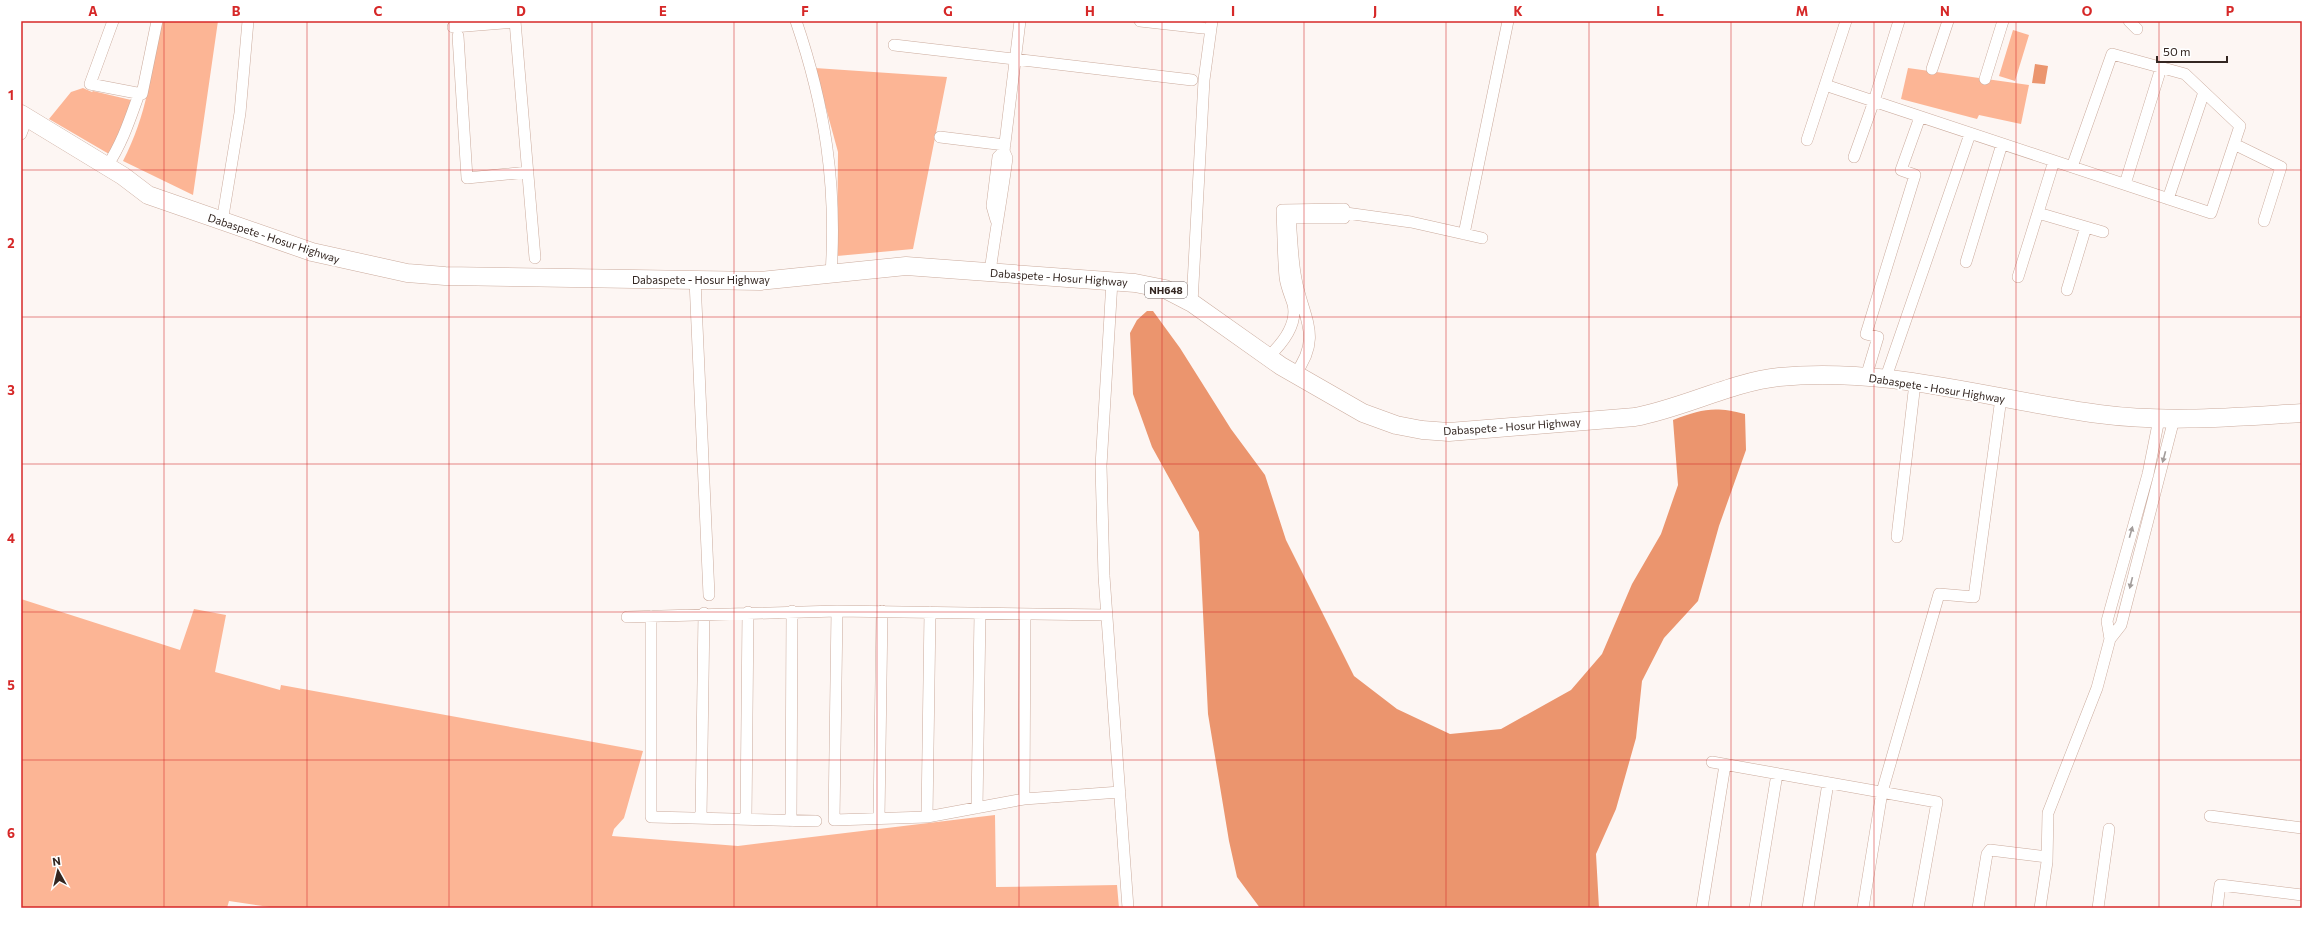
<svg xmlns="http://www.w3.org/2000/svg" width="2323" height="929" font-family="Commissioner,sans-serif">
<rect width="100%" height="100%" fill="#fdf6f3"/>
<path fill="#fcb595" d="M160 21H218L193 195 123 161C147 115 152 71 160 21Z
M2013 30 2029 35 2015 81 1999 76Z
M815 68 947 77 913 249 837 256 838 152Z
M1908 68 2029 85 2021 124 1979 115 1977 119 1901 99Z
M83 88 92 92 93 91 131 100 125 127 109 154 49 119 71 92Z
M21 599 180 650 194 609 226 615 215 672 280 690 281 685 643 751 624 818 614 829 612 836 738 846 995 815 996 887 1117 885 1119 908H276L229 901 227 908H21Z"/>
<path fill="#eb956e" d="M2035 64 2048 66 2045 84 2032 83Z
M1147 311H1153L1180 348 1231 429 1265 475 1286 540 1354 676 1397 709 1450 734 1501 729 1571 690 1602 654 1632 584 1661 534 1678 485 1673 420C1702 409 1714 406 1745 414L1746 450 1719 526 1698 601 1664 638 1642 681 1636 738 1616 809 1596 854 1599 908H1260L1237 877 1229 841 1208 714 1199 532 1152 447 1133 394 1130 333 1137 320Z"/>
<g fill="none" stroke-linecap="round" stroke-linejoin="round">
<defs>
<path id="minor" d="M113 21 90 84 142 94 157 21
M515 21 535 258
M796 21C825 106 837 184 831 274
M1140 21 1203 28
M2129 21 2137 29
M453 27 515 22
M458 36 467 178 528 172
M894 45 1192 80
M1932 69 1948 21
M1985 79 2003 21
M1825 85C1953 128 2082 170 2211 213L2240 126 2185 74 2112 54 2072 167
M21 134 27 118
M940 137 1005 145
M1807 140 1846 21
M2234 144 2281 167 2264 221
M1854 157 1874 101 1899 21
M107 166C122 144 130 119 139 94
M2125 184 2161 68
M2168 199 2204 92
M2038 213 2103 232
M996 220 992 206 998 157 1004 151
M222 222 240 113 248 21
M1464 234 1508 21
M1966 262 2002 144
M990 272C995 234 1002 197 1007 158L1004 151 1020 21
M2018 277 2054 161
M695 280 709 595
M1112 281 1101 466 1104 576 1128 908
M2067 290 2086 227
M1192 303 1204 80 1212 21
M1268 357C1282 344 1298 325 1293 304 1290 295 1286 286 1285 277 1283 255 1283 232 1282 210L1344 209 1346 213 1411 222 1482 238
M1295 374C1323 337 1303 318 1296 279 1292 259 1292 238 1290 218H1344L1346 213
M1866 377 1878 337 1866 334 1915 175 1901 170 1920 117
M1885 380 1970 134
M2159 419 2148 474 2107 621 2110 639 2121 625 2174 419
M1897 537 1915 383
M837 611 834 820 927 817 1024 799 1120 792
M651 616V817L816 821
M627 617 837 611 1107 615
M1712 762 1937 802 1918 908
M1024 799 1025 614
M977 808 980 613
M2210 816 2302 828
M927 817 930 612
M701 818 704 613
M879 818 882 611
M746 819 748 612
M791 821 792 611
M1702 908 1725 765
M1755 908 1777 774
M1808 908 1828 783
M1863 908 1882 792 1939 594 1974 597 2001 398
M1978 908 1987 854 1990 850 2047 857
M2040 908 2047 862 2048 813 2097 688 2110 639
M2098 908 2109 829
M2217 908 2220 885 2302 895"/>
<path id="trunk" d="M21 114 123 176 148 195 312 252 407 273 445 276 760 281 906 266 1135 283 1165 289 1192 303 1281 366 1363 413 1396 425 1422 430 1449 432 1635 417C1683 408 1732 382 1779 377 1886 366 1994 400 2099 414 2166 423 2234 417 2302 413"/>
</defs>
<use href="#minor" stroke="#cbab9d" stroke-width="12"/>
<use href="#trunk" stroke="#cbab9d" stroke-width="19"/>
<use href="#minor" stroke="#fff" stroke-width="11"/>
<use href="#trunk" stroke="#fff" stroke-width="18"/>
</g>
<defs><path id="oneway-solid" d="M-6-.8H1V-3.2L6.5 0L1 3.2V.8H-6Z"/></defs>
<g fill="#a39d9b">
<use href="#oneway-solid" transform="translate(2164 457) rotate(105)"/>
<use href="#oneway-solid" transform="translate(2131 532) rotate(-74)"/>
<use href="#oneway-solid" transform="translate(2131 583) rotate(104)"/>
</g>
<path fill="none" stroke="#d62828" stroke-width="1" stroke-opacity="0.55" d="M164 21V908M307 21V908M449 21V908M592 21V908M734 21V908M877 21V908M1019 21V908M1162 21V908M1304 21V908M1446 21V908M1589 21V908M1731 21V908M1874 21V908M2016 21V908M2159 21V908M21 170H2302M21 317H2302M21 464H2302M21 612H2302M21 760H2302"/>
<g text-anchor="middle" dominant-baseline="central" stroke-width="4" stroke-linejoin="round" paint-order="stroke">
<rect fill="#fff" stroke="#706764" stroke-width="1" x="1145" y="282" width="42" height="16" rx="3"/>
<g font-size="10" font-weight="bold" fill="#332621">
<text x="1166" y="290">NH648</text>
</g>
<g font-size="11" fill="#332621" stroke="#fff">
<text transform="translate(274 238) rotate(18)">Dabaspete - Hosur Highway</text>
<text transform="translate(1059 277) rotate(4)">Dabaspete - Hosur Highway</text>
<text x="701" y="279">Dabaspete - Hosur Highway</text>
<text transform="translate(1937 388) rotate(9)">Dabaspete - Hosur Highway</text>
<text transform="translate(1512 426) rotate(-4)">Dabaspete - Hosur Highway</text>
</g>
</g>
<rect width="2323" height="929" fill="none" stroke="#ffffff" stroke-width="44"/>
<g transform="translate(58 871) rotate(352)" stroke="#ffffff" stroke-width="3" paint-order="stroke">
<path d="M0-3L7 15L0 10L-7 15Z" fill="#332621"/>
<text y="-6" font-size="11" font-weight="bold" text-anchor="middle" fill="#332621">N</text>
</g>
<path d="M2157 56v6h70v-6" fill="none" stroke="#332621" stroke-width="2"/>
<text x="2163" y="56" font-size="12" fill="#332621" stroke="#ffffff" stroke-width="3" paint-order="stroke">50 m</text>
<rect x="22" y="22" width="2279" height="885" fill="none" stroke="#d62828" stroke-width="1.5"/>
<g font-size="13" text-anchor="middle" font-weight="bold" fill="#d62828">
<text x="93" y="16">A</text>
<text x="236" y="16">B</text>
<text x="378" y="16">C</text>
<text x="521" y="16">D</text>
<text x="663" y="16">E</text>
<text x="805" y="16">F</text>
<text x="948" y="16">G</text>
<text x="1090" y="16">H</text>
<text x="1233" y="16">I</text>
<text x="1375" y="16">J</text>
<text x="1518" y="16">K</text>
<text x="1660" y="16">L</text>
<text x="1802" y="16">M</text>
<text x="1945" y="16">N</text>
<text x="2087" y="16">O</text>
<text x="2230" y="16">P</text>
<text x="11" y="100">1</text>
<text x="11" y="248">2</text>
<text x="11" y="395">3</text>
<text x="11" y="543">4</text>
<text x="11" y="690">5</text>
<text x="11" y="838">6</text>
</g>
</svg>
